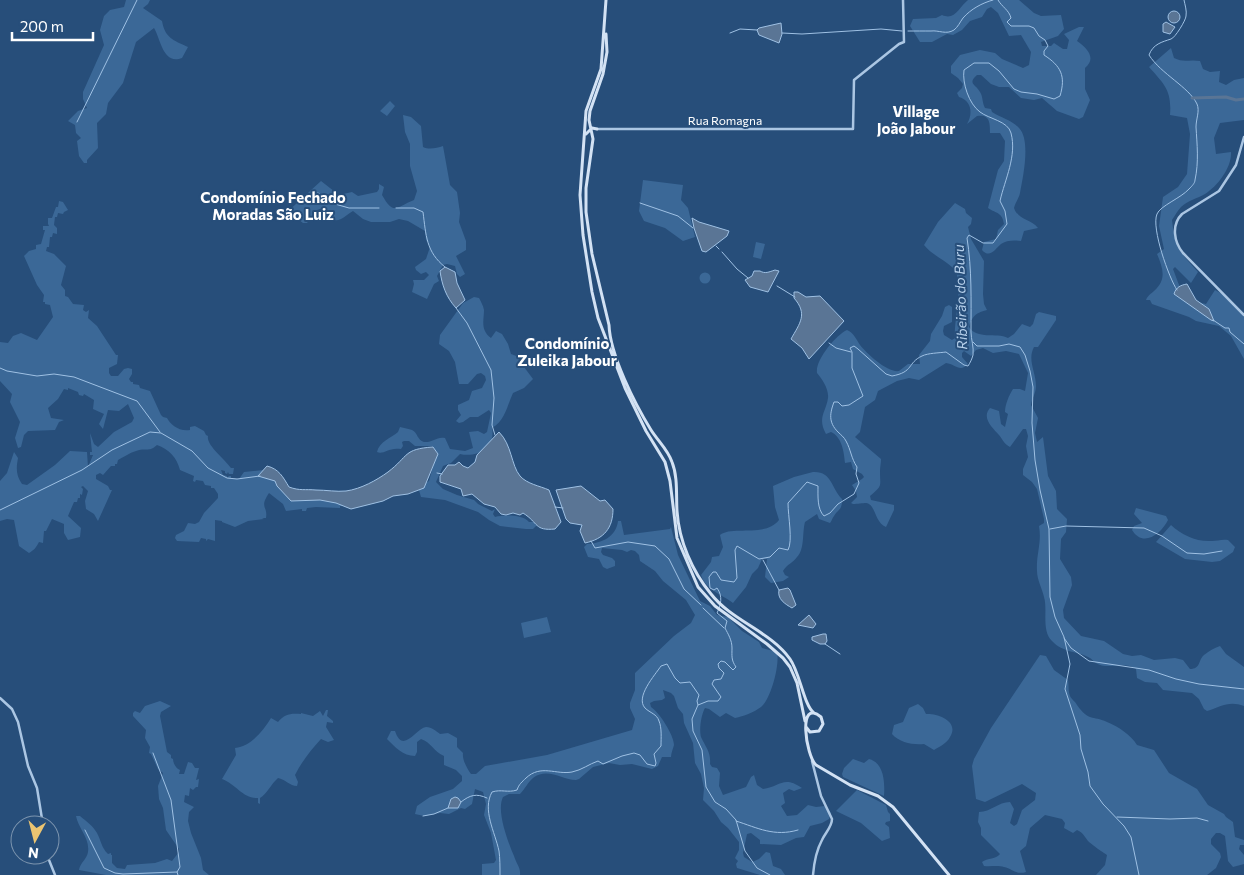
<svg xmlns="http://www.w3.org/2000/svg" width="1244" height="875" font-family="Commissioner,sans-serif">
<rect width="100%" height="100%" fill="#274e7a"/>
<path fill="#3b6897" d="M126 0H150L148 4 143 8 162 21C165 38 173 40 188 47L182 58C163 65 161 40 154 28L136 42 123 83 108 103 106 114 97 123 98 148 87 160V163H84L79 156 77 141 81 138 76 133 75 125 68 121 78 111 87 108 83 99V92L104 45 100 30 104 16 110 10 124 7Z
M968 0H1019L1034 13 1041 16 1061 15 1064 29 1058 36 1041 42 1042 46H1051L1054 43 1063 49H1067L1069 40 1064 34 1079 27H1084L1077 41C1087 48 1097 58 1085 68V89L1090 100 1083 117 1079 119 1057 111 1042 98 1034 100 1021 98 1009 87H999L991 84 981 75H977C967 84 976 84 980 92 983 96 982 103 985 108L991 109 992 112C1001 118 1012 120 1019 128 1031 140 1023 177 1020 193 1019 198 1015 203 1014 208 1018 220 1031 219 1038 228L1024 231 1021 241C1015 240 1006 240 1001 244 995 249 990 259 982 250L984 242 996 239 998 230 1004 224C1002 212 997 214 988 208L998 170 1004 161 1005 141 1000 133H990C990 123 990 114 977 116L967 124C973 114 972 101 959 97L957 93 962 88 963 84 958 78 951 73V66L960 55 980 50 995 53 1002 59 1023 68 1029 65 1031 52 1021 35 1009 36 998 13 991 7 987 9 982 17 970 21 962 30 953 35 947 34 932 42H920L910 26 913 19 936 18 942 15C955 21 959 7 968 0Z
M1171 48 1174 58C1184 63 1189 59 1200 61L1203 69 1210 72 1220 71 1219 82 1226 85 1234 80 1244 78V120L1220 123 1214 138 1216 154 1231 152C1232 167 1218 186 1205 194 1198 198 1187 201 1181 207 1177 211 1175 216 1172 220 1175 248 1180 252 1198 272L1191 283 1175 267 1173 269C1181 290 1182 299 1206 304L1215 290 1226 296 1244 316V359L1231 336 1219 326 1196 321 1189 317 1152 304 1150 300H1146C1148 295 1151 294 1154 291 1167 280 1163 268 1157 254L1164 249 1159 226 1163 197 1178 187 1187 174 1190 134 1187 118 1170 115C1172 90 1164 84 1149 67Z
M390 101 395 106 387 116 380 111Z
M403 115 411 117 421 126 423 147C429 150 437 148 443 146L450 185 457 192 460 213 459 222 466 241V250L456 256 465 274 460 277 457 274 455 266 447 264 443 265 437 276 439 281 434 284 427 299 412 292 414 284 413 280H424L429 275 426 272 421 274 416 270 415 267 426 259 430 247 426 240 425 231 408 221 399 219 390 222H371L363 219 353 211C344 216 340 224 329 218L327 210 323 208 317 210 307 223H303L294 216 287 221 283 219 285 214 321 181 339 195 352 192 358 196 377 192 379 189V184L384 187 382 195C394 216 396 207 414 200L417 191 410 166V144L405 132Z
M643 180 683 185 681 200 688 208 695 237 683 241 665 228 644 221 639 211Z
M59 201 63 202 68 210 64 212 63 214 58 213 57 217H55L54 225 57 228V234L53 233 52 237H50L49 247H47L46 251 54 254 66 266 61 285 65 290V296L68 297 73 304 84 305 83 310 86 312 89 310 88 318 97 326 116 355H118L117 364 109 368V373L111 376H118L124 369 128 368 132 369V374L129 379 131 382H133V384L139 385 140 388 150 391 161 415 163 417 167 418C170 424 179 432 190 430V427L195 426 204 431 206 435 208 436C206 445 225 459 231 468H234L233 474H229L228 472 227 474 225 473V471L221 470 223 475 227 476V478L229 476H231V478L239 479 244 472 264 470 283 487 343 502 342 506H340V508L316 507 307 508 306 511H302V509L286 511 283 504 269 493C259 508 268 506 266 518H262L264 519 248 521 235 527 222 522V521L215 520V541L208 539 206 541V539L201 538 199 542 177 541 175 538 176 535 184 531 188 523 195 524 199 522 204 513 218 498V494L214 488H211V486L205 485 203 481 196 480 195 482 193 481 194 476 180 470C177 458 169 449 157 445 148 453 146 447 136 451 129 453 124 457 118 460L117 464H115V466H111L103 475 100 473 96 475V479L108 486 110 490H112L98 521 94 514 86 509 85 501 88 491 83 486 81 487 83 489 82 495 80 494V498H78L77 502H74L68 516 81 528 80 537 68 540 64 533V524L52 519 46 531H44L43 543 39 542C36 548 34 550 29 553L19 546 14 520 7 519 0 521V481L7 473 14 452 18 458C16 469 16 475 22 484L27 485 55 465 70 451 87 452 88 467 93 455H90V452H92L90 433 94 444 98 447 114 432 132 422 134 418 128 404 119 411 108 410 103 429 99 424 104 414 93 409 94 400 84 394 83 396 79 395 78 392 68 388V390L64 389 58 399 48 408 51 418 64 420 59 422 55 430 28 431 24 435 21 447 18 448 15 438 20 422 10 402 12 394 0 381V342L8 343 13 336 21 333 37 340 53 317 50 305 45 304V302H43L44 295 37 285 24 256 29 251 36 249V245L41 244 45 230H43V226H49L48 224V218H52L56 207H58Z
M955 203 965 209 966 213 972 218 971 224 968 227 971 239 984 261 983 294 984 304 987 310C977 313 973 314 969 327 977 340 996 332 1008 338L1014 334 1022 324 1030 327 1033 324 1036 314 1039 312 1056 316V320L1038 347H1034C1027 360 1036 372 1036 386 1036 393 1032 398 1031 405L1038 418 1035 433 1037 442 1043 437 1048 476 1056 491 1057 509 1067 519 1066 532 1061 539 1060 559 1071 577 1072 585 1063 610 1064 618 1081 636 1104 641 1123 654 1132 656 1141 655 1154 660 1175 658 1183 660 1190 669C1201 669 1198 660 1204 655 1209 651 1214 648 1220 646L1226 654 1244 667V706C1229 700 1220 707 1207 711L1204 709 1199 699 1192 693 1163 690 1157 683 1145 682 1137 678 1136 669C1124 660 1108 671 1096 663 1093 661 1092 659 1090 658 1078 651 1063 653 1052 641 1041 630 1048 610 1044 597 1042 588 1037 580 1037 571 1036 554 1042 543 1039 526L1044 523V519L1037 489 1032 482 1023 475V469L1028 457 1026 446 1028 436 1026 429H1023L1010 447C1004 444 1003 440 999 435 993 428 981 418 990 408L999 411 1001 424 1005 427 1008 414 1005 412C1005 405 1009 395 1013 389H1020L1025 391 1028 373 1019 354 1006 351 993 353 983 348 976 350 971 356 964 351 962 353V357L968 364C960 373 955 364 946 363L919 380 909 378 897 381 878 391 875 400 865 407 860 432 855 437 881 459C881 463 880 467 880 471 880 487 883 485 870 496L871 500 894 505V510L886 527C874 522 876 504 866 503 863 503 857 504 853 504L851 503 857 497 856 491 852 485 862 479 864 477 862 474 853 469 851 462 845 463C844 452 842 437 831 432L826 434C817 418 826 412 828 398 829 389 822 379 817 373 815 360 836 335 847 330 854 333 856 339 860 345 867 354 888 373 899 371L908 364H920L919 355 930 341 931 334 942 316 945 307 949 305 952 307V322L944 326 943 331 944 335 952 340 955 338C953 321 966 279 952 267 943 259 931 254 924 245L938 222Z
M756 242 765 244 761 259 753 257Z
M699.5 278a5.5 5.5 0 1 1 11 0a5.5 5.5 0 1 1-11 0Z
M474 297 479 298C481 302 483 305 484 310 484 320 480 330 491 338L496 331 502 334 508 344 511 354 519 357 521 363 533 379 524 388 513 393C507 406 505 421 492 428 496 448 477 458 460 454L451 463 443 466 436 482 443 489 457 495 474 500 478 504 492 511 495 509 493 514 495 517C504 515 522 514 529 522H535L537 525 533 529H526L500 526 489 520 478 512 445 500 421 497 418 487 429 481 436 456 437 452 432 446H415L409 441H404L402 442 403 446 401 449C388 447 384 455 377 452 379 442 391 438 398 432L400 427C404 428 409 429 412 430 418 433 417 440 424 442 432 443 437 436 445 438L450 449 465 451 473 448 469 432 478 431 484 434 487 432 491 413 489 410 478 417H470L463 422 459 423 456 421 461 415 458 410V405L469 400 472 391 482 388 486 380 485 376 481 373 477 374 468 384H459L455 362 449 351 439 344 440 335 458 310 463 303Z
M813 472C832 471 831 488 842 499 842 511 839 508 834 516 832 518 832 521 830 523L819 519 817 514 805 522C802 533 805 549 797 557 793 563 787 564 783 571L785 575 789 577 783 581 771 583 765 577 767 559H762L758 568 752 574 746 587 733 603C721 594 706 590 701 575L711 562 712 557 719 556 723 547 720 535C732 525 765 538 779 520L775 507 773 486 794 477Z
M1136 508 1166 516 1168 520C1161 534 1143 548 1132 530L1134 526 1142 523 1134 514Z
M618 521H621L624 535 670 529 671 527 678 555 700 601 710 606 717 615 728 617 742 631 759 642 762 648 777 652C780 664 771 699 761 707 753 713 744 716 735 718L726 713 720 717 709 709 705 708C701 715 699 730 701 737 706 748 711 752 710 764L712 767 717 768 720 773 719 786 723 795 746 787 751 777 754 775 757 785 763 789C780 787 783 775 802 788L794 791 789 789 783 793 785 803 781 806 787 816 797 815 808 805 816 807 825 806 831 813 829 819 822 823 810 826 804 837 796 838 781 845 760 844V840L751 833 747 834 743 853 744 857 752 862 759 859 766 852 770 853 773 866 781 869 785 875H760L737 868 736 864 738 861 735 858 739 850V842L728 828 721 822 714 811 703 800 704 788 701 774 695 763 693 743 684 723 683 714 678 708 674 696 671 693 663 690 665 698 662 700 654 701 650 703 651 707C659 712 674 735 674 745 673 749 671 753 671 757H662L658 766 652 769 632 764 620 765 609 763 593 767 579 779 576 780C562 780 548 767 533 778 528 782 525 789 520 794H509L503 797C496 811 508 842 514 856 516 863 521 868 520 875H482V864L494 863 496 860 491 833 484 815 486 804 483 792 475 789 472 804 465 809 461 808 449 814 440 813 424 816 415 814 417 806 430 797 453 789 462 781V776L456 770 444 765V756C433 751 431 742 421 739L417 742V752L415 756C403 756 395 747 387 739L391 731H395C403 755 416 728 426 727 432 727 436 731 440 734L448 733 457 738V747L463 753C462 759 467 769 471 774H476L485 766 547 755 632 730 635 719 630 708V703L635 690V673L674 636 691 623 695 615 686 600 663 581 655 571 640 561 639 555 635 551 631 550 627 552 622 550 602 548 601 552 603 555 612 558 615 561V566L607 569 603 567 599 559 588 557 584 547 587 544C602 543 616 537 618 521Z
M1171 525C1182 535 1196 542 1212 541 1217 541 1222 539 1228 540L1235 547 1233 552 1220 561 1212 562 1185 559 1156 542Z
M547 617 551 632 524 638 521 623Z
M1040 655 1046 656 1054 670 1068 680C1069 685 1068 691 1070 696 1071 699 1075 701 1077 705 1089 722 1092 715 1107 722 1119 727 1131 735 1137 745L1154 750 1169 773 1197 789 1208 805 1224 814 1226 817 1233 822 1235 837 1244 840V845H1240L1239 849 1244 855V864L1233 867 1228 861 1225 836 1220 833H1216L1211 839V844L1220 853 1221 857 1216 868 1207 875H1096L1105 865 1107 855C1101 851 1095 847 1089 842 1085 838 1084 833 1077 830L1073 833 1064 828 1065 823 1062 819 1045 815 1030 828 1026 846 1020 851 1026 872C1016 875 1013 869 1004 867 998 865 990 867 984 866L982 862C987 858 997 859 1000 854L981 835V828L978 822 979 812C991 812 998 802 1010 802L1014 809 1010 823 1014 826 1017 824 1022 810 1035 800 1036 793 1022 784 985 802 976 799 972 766 974 759 991 728Z
M160 701 171 706 161 712 160 716 167 752 171 755V758L173 759C173 764 177 769 180 770L179 774H184L188 762 192 763 195 768H199L196 780 199 779 198 787H196L193 790 190 788 189 796 185 795 184 802 194 807 189 812 188 821 191 833 201 858 203 870 209 875H106L79 870C80 863 87 859 88 852 90 838 78 828 76 816H80C86 821 93 826 97 833 101 840 101 847 108 854L111 853V855H112V863L117 868 125 869 127 865 155 863 167 859 172 861 179 852V849L166 830 163 808 159 799 158 786 163 773 158 769 151 754 149 753 150 747 145 738 146 730 133 716V713L135 711 140 713 145 706Z
M918 704 923 708 926 714C937 713 960 721 950 737 947 743 939 747 934 750L924 744C913 745 900 743 892 734L894 725 903 722 909 708Z
M326 710H328L327 716 333 721V723L327 722 326 727 334 740 328 742 321 739C311 750 302 761 295 775L298 782 297 786C290 786 285 779 278 778 271 784 267 794 260 798V804L258 803V798C243 799 236 784 222 779L236 755 235 748C251 746 263 731 271 718L278 722C285 714 290 713 301 714V713L313 716 320 711 323 716Z
M853 759 864 763 869 759C884 763 885 782 884 796L843 777 842 774 844 768Z
M857 790 886 805 888 812 890 814V821L886 822 885 824 889 827 890 838 882 841 861 823 836 811Z"/>
<path fill="#5a7595" stroke="#9fc1e4" d="M1168 17a6 6 0 1 1 12 0a6 6 0 1 1-12 0Z
M1166 22 1175 27 1170 34 1163 32V24Z
M781 23 782 34 779 43 759 35 757 30 759 28Z
M692 218 699 222 729 231 727 236 706 252 702 251 694 228Z
M445 267 455 272 457 283 465 300 456 308C446 297 442 285 440 271Z
M775 270 779 271 768 292 750 287 745 280 752 276 754 271H760C765 274 769 272 775 270Z
M1187 284 1196 300 1209 309 1214 321 1211 320 1174 294C1176 287 1181 285 1187 284Z
M794 292H798L806 297 820 296 844 321 809 359 802 348 791 339C800 323 808 314 794 298Z
M499 432C512 445 511 465 520 476 527 484 540 486 549 490L561 522 555 529C534 531 539 523 523 513L520 515 513 513 506 515 501 514 495 507 484 504 472 494 463 496 461 489 440 482V476L448 465H455L459 462 463 466 468 468 475 462 477 455Z
M433 447 438 454 424 488 408 494 393 496 383 501 351 509 336 503 320 500 291 501 277 486 275 481 258 476 267 466C279 469 283 477 289 487 300 491 305 489 316 490 326 490 337 492 346 491 361 489 377 480 388 472 409 456 403 449 433 447Z
M581 486 600 501 605 500 613 509C613 528 604 539 585 543L580 531 582 525 570 523 566 519 556 490Z
M788 588 790 590 796 605 792 608C785 604 777 599 779 590Z
M809 615 816 624 813 628 798 625Z
M823 634H826L827 641 825 644H820L812 640V637Z
M455 797 458 798 461 802 458 808H448L451 799Z"/>
<g fill="none" stroke-linecap="round" stroke-linejoin="round">
<path stroke="#9fc1e4" stroke-width="1" d="M908 31C916 31 923 31 931 31 939 30 946 35 954 30 958 27 960 22 963 18 971 9 982 3 993 0
M730 33 740 29 757 30
M782 33 802 34 881 29 902 31
M77 122 137 0
M318 193 335 204 349 208H379
M640 203 678 216 693 228
M396 208H414L423 212C426 235 426 252 445 267
M716 246 719 249
M722 252 737 269 748 278
M777 286 795 297
M1177 290C1169 278 1151 228 1157 214 1160 206 1181 198 1189 189 1192 186 1195 183 1195 180 1199 162 1197 144 1196 127 1196 119 1200 111 1197 104 1189 87 1161 74 1149 55 1153 44 1162 42 1171 39 1175 38 1186 20 1186 16 1187 11 1185 5 1184 0
M456 308 467 323 491 370 494 398 492 425 495 435
M1213 320 1225 328H1229L1230 332 1244 344
M973 342 977 346H999L1009 344 1020 347 1025 355 1030 371 1033 387 1032 423 1035 460 1040 490 1049 529 1050 597 1055 617 1064 637 1070 664 1065 689 1080 735 1081 749 1088 772 1090 786 1103 804 1124 826 1131 837 1139 875
M829 343 836 348 851 352
M0 368 7 371 37 376 54 374 74 377 137 401 160 432
M437 473 442 474
M555 507 563 508
M0 510 82 470 112 450 150 432 161 433 192 451 208 468 227 478 237 479 260 476
M1050 529 1066 526 1144 528 1162 536 1187 553 1204 554 1222 551
M591 541 595 548 628 542 655 546 669 559 684 589 701 605
M763 560 779 590
M703 608 724 628
M1064 638 1071 648 1089 661 1149 670 1176 679 1199 684 1244 689
M825 644 840 654
M698 705 692 719 693 731 702 750 706 787 715 802 726 809 736 820 745 851 757 868 770 875
M153 753 171 800 180 867 177 872 178 875
M461 802C470 795 476 793 487 798
M423 816 434 814 448 808
M1117 817 1170 819 1197 818 1208 821
M736 821C758 828 774 837 798 830
M85 830 104 868 115 873 123 874 177 872
M500 875C500 867 500 858 499 851 495 832 482 810 492 792 501 789 508 793 517 790 519 784 522 782 526 778 541 764 556 775 572 772 582 770 589 764 598 761L603 764 622 756 634 753 640 755 647 764 655 766 656 763 654 754 661 746C661 738 662 728 659 721 657 714 650 713 645 708 635 697 655 675 661 666L667 664 675 678 680 683 690 682 699 695 697 701 698 705 708 701H718L721 697 712 684 714 680 721 679 724 673 719 668 718 664 721 661 725 662 733 670 736 667C731 660 732 656 732 648 732 640 728 634 725 628L727 621 717 613C721 605 723 596 717 588L714 590 710 588 709 577 713 572H716L721 580 734 582 737 578 735 550 737 546 759 559 770 557 779 548 788 550C793 541 788 516 788 503L807 482 818 486C818 496 817 509 824 516L830 513 838 504 854 494 859 483 856 474 857 467C851 458 851 450 846 441 844 437 841 435 838 432 828 422 830 413 834 402H838L842 406 849 405 863 396 852 368V352L850 348 854 346 858 349 886 374 892 376C914 372 907 363 922 356 928 353 939 353 946 352L964 365 968 366C970 363 972 359 973 355 974 347 971 339 971 332 971 301 972 269 967 238L969 235 983 243H993L1007 224 1005 211 1000 201C1005 179 1017 156 1011 133 1008 121 989 119 980 112 969 104 962 83 964 70L974 63H989L999 71 1014 89 1021 92 1037 94 1054 99 1060 96C1066 76 1061 66 1044 55V51L1048 46 1045 40 1039 36 1034 28 1029 26H1011L1007 22 1011 18C1009 10 1002 7 998 0"/>
<path stroke="#5a7595" stroke-width="3" d="M1192 98 1226 97 1236 100 1244 99"/>
<path stroke="#abc6e3" stroke-width="2.5" d="M597 129H853L854 80 899 44 904 42 903 0
M1244 137 1236 165 1219 191 1182 214C1171 225 1174 242 1183 253L1244 315
M0 698 12 709 18 722 28 766 37 788 43 825
M812 761 821 796 832 819C832 827 825 833 822 840 816 851 814 863 813 875
M47 855 55 875"/>
<path stroke="#d3e2f4" stroke-width="3" d="M606 0 601 69 586 111 580 195 583 235 592 292 598 318 625 388 646 431 665 462 670 481 677 538 698 587 715 606 767 644 783 658 790 667 797 683 805 721
M606 34 607 52 603 74 590 111 589 120 593 139 586 188V212L592 254 609 325C610 355 635 404 651 430 658 441 668 450 672 462 678 477 676 495 677 511 679 541 692 571 711 594 732 621 770 631 790 659 800 673 804 706 814 713
M586 134 592 128 597 129
M806 727 810 732 819 731 823 724 821 717C797 697 806 756 816 765L850 785 878 796 893 807 949 875"/>
</g>
<g text-anchor="middle" dominant-baseline="central" stroke-width="4" stroke-linejoin="round" paint-order="stroke">
<g font-size="12" fill="#fff" stroke="#274e7a">
<text x="725" y="120">Rua Romagna</text>
</g>
<g font-size="14" font-style="italic" fill="#b6d0eb" stroke="#274e7a">
<text transform="translate(960 297) rotate(-92)">Ribeirão do Buru</text>
</g>
<g font-size="15" font-weight="bold" fill="#fff" stroke="#274e7a">
<text x="916" y="111">Village<tspan x="916" dy="17">João Jabour</tspan></text>
<text x="273" y="197">Condomínio Fechado<tspan x="273" dy="17">Moradas São Luiz</tspan></text>
<text x="567" y="343">Condomínio<tspan x="567" dy="17">Zuleika Jabour</tspan></text>
</g>
</g>
<g transform="translate(35 840) rotate(187)"><circle r="24" fill="#274e7a" stroke="#7d95af"/>
<path d="M0-4L9 19L0 12L-9 19Z" fill="#ebc471"/>
<text y="-8" font-size="14" font-weight="bold" text-anchor="middle" fill="#ffffff">N</text>
</g>
<path d="M12 32v8h81v-8" fill="none" stroke="#ffffff" stroke-width="2.5"/>
<text x="20" y="32" font-size="15" fill="#ffffff" stroke="#274e7a" stroke-width="4" paint-order="stroke">200 m</text>
</svg>
